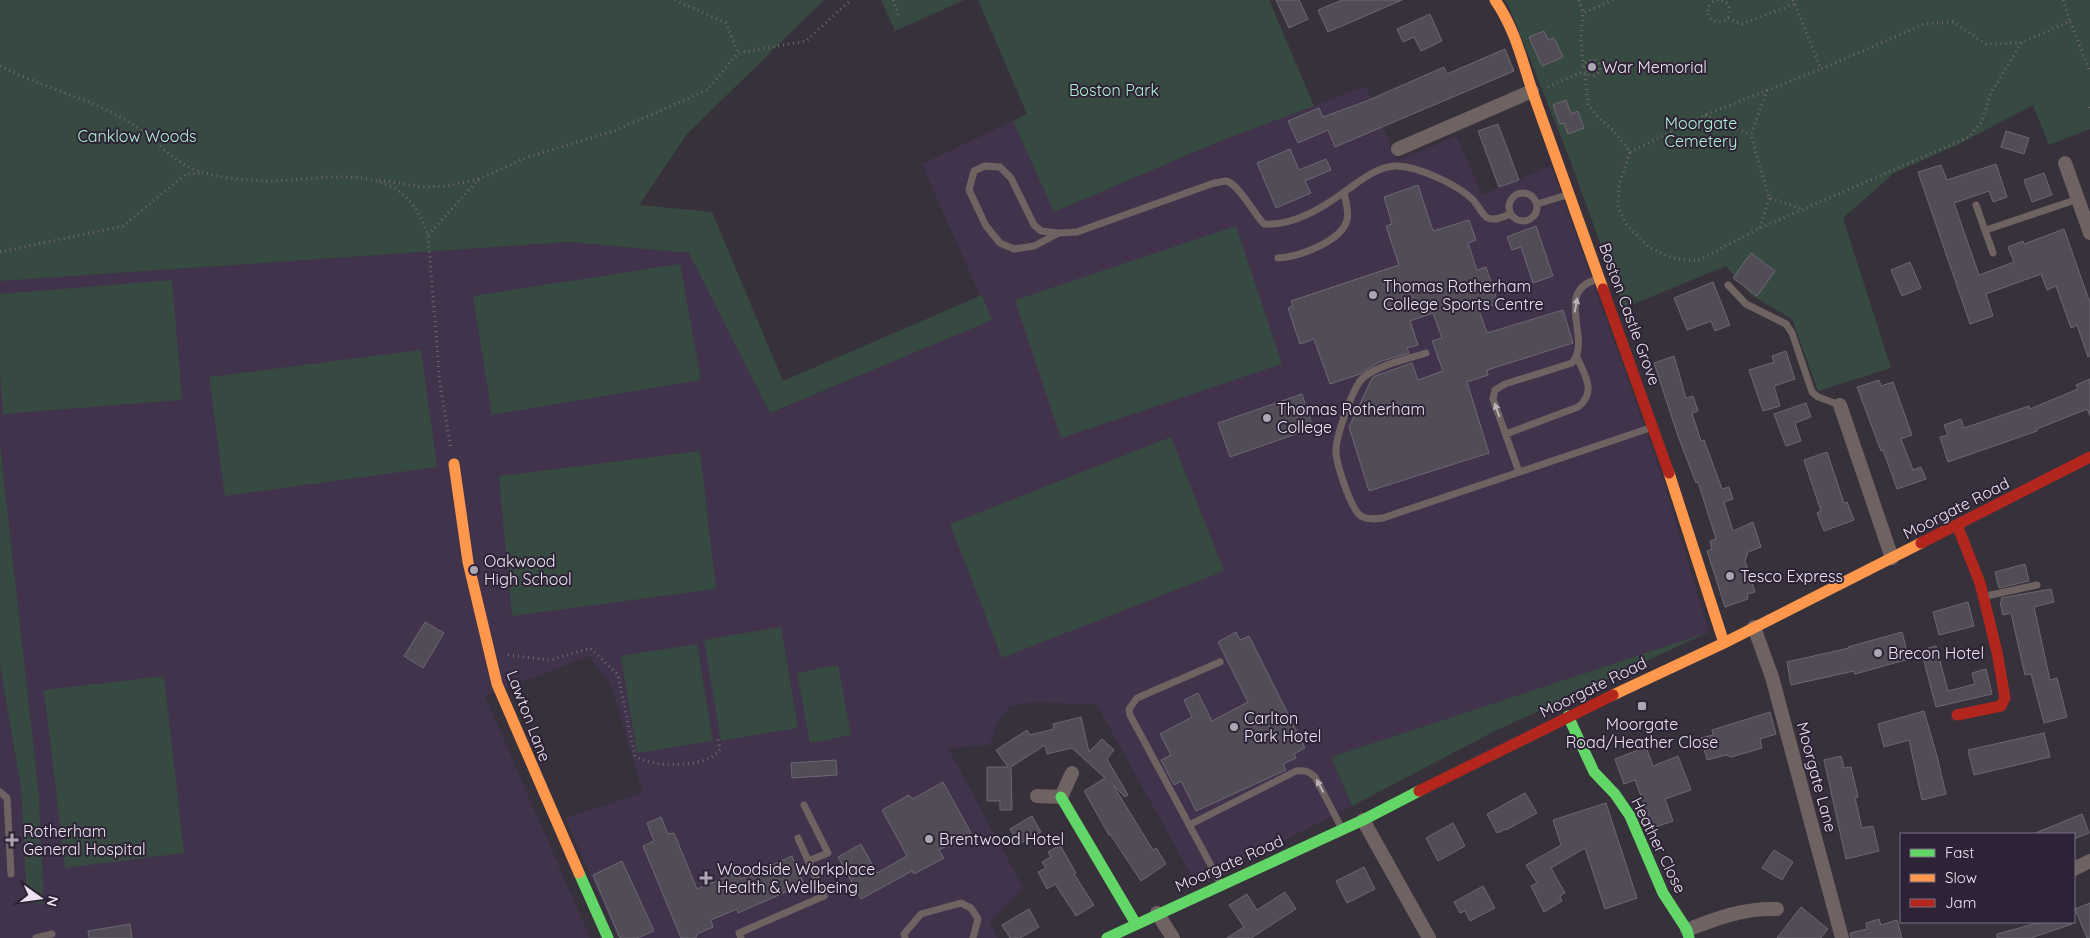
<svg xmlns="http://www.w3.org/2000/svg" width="2090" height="938" font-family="Quicksand,sans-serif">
<rect width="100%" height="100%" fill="#37313c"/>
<path fill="#41334c" d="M1366 86 1397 161 1456 136 1482 195 1551 166 1660 470 1709 632 1331 757 1352 806 1291 837 1194 880 1097 705 1034 702 1010 706 996 725 990 745 948 748 1023 888 990 922 998 938H618L565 818 643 793 611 684 589 656 485 696 590 938H0V665L21 789 27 902 44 904 39 796 0 443V281L569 242 690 253 771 413 991 320 922 164 1013 121 1054 212 1223 140Z"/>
<path fill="#374a42" d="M0 0H824L687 134 639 205 712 212 783 381 982 295 992 320 770 413 689 253 569 242 0 281Z
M881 0H964L895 31Z
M978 0H1269L1314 106 1223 140 1054 212 1013 121 1027 114Z
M1505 0H2090V129L2049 145 2033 105 1957 145 1894 173 1843 218 1891 368 1818 391 1792 319 1751 295 1726 266 1624 308 1570 160 1509 6Z
M1236 226 1282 364 1061 438 1015 300Z
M680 264 701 380 492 415 473 296Z
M172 280 182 400 3 414 0 373V294Z
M421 350 437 467 225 496 209 377Z
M1171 437 1224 571 1002 658 950 524Z
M0 443 39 796 44 904 27 902 21 789 0 665Z
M700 451 716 589 512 616 499 476Z
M781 627 798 728 721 741 704 640Z
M1709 632 1491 733 1352 806 1331 757Z
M697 644 713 741 637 753 621 656Z
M838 665 851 735 810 743 797 673Z
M164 676 184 853 65 868 44 690Z"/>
<path fill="#514c56" stroke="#6c6872" d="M1276 0H1299L1308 19 1289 28Z
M1342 0H1402L1328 32 1318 10Z
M1430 14 1442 41 1421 51 1414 37 1403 42 1397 29Z
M1544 31 1548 40 1554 38 1563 57 1542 66 1529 37Z
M1505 49 1514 71 1335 147 1328 130 1298 143 1288 121 1319 108 1323 117 1364 102 1444 67 1447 74Z
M1566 100 1571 114 1578 111 1584 128 1568 134 1564 123 1560 124 1553 105Z
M1498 124 1519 180 1499 187 1478 131Z
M2006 131 2029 138 2024 154 2001 147Z
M1290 149 1299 170 1326 159 1331 170 1305 181 1311 193 1276 208 1257 163Z
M1996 164 2007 197 1993 202 1989 191 1954 203 1979 275 2014 262 2008 247 2023 241 2024 244 2064 229 2090 303V356L2088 357 2077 325 2071 328 2056 286 2047 290 2041 274 1986 294 1993 316 1970 324 1918 172 1941 165 1947 180Z
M2044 173 2052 195 2032 202 2024 180Z
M1418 185 1433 231 1469 220 1476 240 1468 243 1477 270 1486 267 1498 303 1479 310 1487 333 1563 310 1573 343 1487 370 1488 375 1467 382 1489 453 1369 491 1349 427 1372 378 1375 376 1412 363 1418 380 1443 371 1432 341 1442 338 1433 313 1410 321 1418 345 1407 348 1409 353 1379 362 1360 374 1330 384 1314 339 1300 344 1288 308 1293 306 1291 301 1399 265 1386 226 1392 224 1384 197Z
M1536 226 1553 276 1533 283 1521 247 1512 250 1507 237Z
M1751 253 1775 271 1757 296 1733 278Z
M1910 262 1921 288 1902 296 1891 270Z
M1713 282 1730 325 1715 331 1711 321 1687 330 1674 298Z
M1786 351 1795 379 1774 386 1780 406 1763 411 1749 370 1774 362 1772 356Z
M1674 356 1686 398 1693 396 1698 411 1692 413 1701 441 1704 440 1722 489 1729 487 1733 499 1724 502 1733 531 1753 522 1761 547 1748 552 1745 561 1755 592 1747 594 1748 599 1725 607 1707 551 1712 549 1710 541 1716 539 1698 482 1696 483 1678 436 1654 363Z
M2090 379V416L2087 409 2037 429V431L1948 462 1940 437 1948 435 1944 425 1961 419 1964 428 2029 406 2030 409 2078 389 2076 385Z
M1879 380 1881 386 1893 382 1912 435 1901 439 1913 470 1921 467 1926 479 1897 489 1883 450 1881 451 1857 387Z
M1302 394 1313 428 1230 457 1218 423Z
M1806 403 1811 417 1795 423 1801 441 1786 446 1774 414Z
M1827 452 1844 503 1847 502 1854 520 1824 531 1817 513 1821 511 1804 460Z
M2025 564 2029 581 1999 588 1995 572Z
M2051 589 2054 602 2034 607 2050 680 2057 678 2067 717 2044 723 2031 674 2025 675 2011 613 2003 615 2000 602H2002L2001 598Z
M1968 602 1974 626 1939 635 1933 612Z
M425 622 444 633 423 668 404 656Z
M1236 632 1240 640 1249 636 1305 748 1294 754 1296 758 1283 764 1286 770 1196 811 1181 781 1174 785 1161 760 1171 755 1160 734 1192 717 1184 700 1198 693 1212 721 1248 702 1218 642Z
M1902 632 1909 659 1855 674 1854 671 1791 685 1787 662 1849 648 1848 647Z
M1936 646 1948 691 1975 684 1972 673 1986 669 1992 694 1936 707 1921 650Z
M1924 711 1937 756 1946 794 1922 800 1909 740 1884 747 1878 724Z
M1770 712 1776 734 1760 739 1762 748 1731 757 1726 755 1707 760 1701 738 1713 735 1712 730Z
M1081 717 1089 752 1102 739 1114 750 1107 759 1128 795 1125 797 1113 785 1153 850 1156 848 1166 864 1141 881 1110 834 1109 835 1084 791 1105 778 1072 748 1047 754 1045 745 1011 767 1012 810H1000V801H987V767H1008L996 750 1027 730 1030 735 1054 729 1053 724Z
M2044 733 2050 757 1974 775 1968 750Z
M1646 747 1653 766 1678 756 1691 790 1665 799 1673 821 1653 828 1635 780 1624 784 1615 759Z
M1841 756 1844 768 1851 767 1858 797 1855 798 1862 828 1873 826 1879 851 1846 859 1824 760Z
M836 760 837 775 792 778 791 763Z
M943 782 971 833 939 850 944 858 914 874 912 871 861 899 838 857 861 844 877 873 907 856 882 810 909 795 913 799Z
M1525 793 1537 813 1506 830V829L1497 833 1487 814Z
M1606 803 1637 898 1605 909 1585 848 1551 868 1565 893 1560 896 1562 901 1544 912 1531 886 1537 883 1526 865 1561 845 1553 820Z
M2082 814 2089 833 2074 839V834H2033Z
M1032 816 1041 832 1019 844 1010 829Z
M661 817 668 834 674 833 697 889 738 872 741 879 792 856 804 884 738 913 737 909 711 920 713 927 697 934 696 938H681L643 846 654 841 647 823Z
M1453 823 1465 846 1438 861 1426 838Z
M1060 845 1076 873 1074 874 1094 905 1076 916 1055 884 1047 889 1038 872 1046 868 1042 862 1051 857 1048 852Z
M1774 850 1793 862 1782 880 1762 868Z
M622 861 654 931 637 938H620L593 875Z
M1364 867 1375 889 1347 903 1336 881Z
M1483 886 1495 908 1470 921 1465 911 1460 913 1454 902Z
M1285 892 1296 909 1251 938H1227L1244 927 1229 905 1247 894 1257 910Z
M2090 903V938H2087L2075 909Z
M1801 907 1828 929 1821 938H1777Z
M1029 909 1039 927 1020 938H1010L1002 925Z
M1879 919 1881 925 1897 920 1902 938H1851L1850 933 1867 929 1866 923Z
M2041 922H2072V924L2031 938H1997V934Z
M130 924 132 938H89L88 931Z"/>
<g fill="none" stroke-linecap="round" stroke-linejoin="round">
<path stroke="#716769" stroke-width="3" stroke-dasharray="1 4" stroke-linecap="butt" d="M675 0 726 23 738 53
M893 0 899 17
M1579 0 1583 13
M1793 0 1821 69 1924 24 1953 22 1986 44 2021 43 2070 21 2090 72
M2063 0 2070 21
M1708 11a11 11 0 1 1 22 0a11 11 0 1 1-22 0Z
M1728 18 1742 24 1794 4
M1584 68a8 8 0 1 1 16 0a8 8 0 1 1-16 0Z
M0 66C43 88 91 98 132 124 155 138 174 164 201 172 223 178 249 181 272 181 334 179 403 158 428 235L440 385 451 449
M1583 66 1581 37 1583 13 1613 0
M1585 74 1588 105 1598 117 1613 130 1630 152 1619 185 1618 207 1627 225 1649 247 1672 258 1697 261 1760 228 1969 137 1982 121 1990 95 2021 43
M1548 87 1584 71
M1767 90 1751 135 1769 198 1803 209
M2090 108V107
M1705 115 1751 135
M1630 152 1705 115 1821 69
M379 180 423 187 448 186 479 179
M1760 228 1769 198
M428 235 479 179 528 157 614 131 707 90 738 53 806 41 851 0
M0 252 123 226 186 174 201 173
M508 655 551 660 590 648 618 675 635 756C652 768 708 769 720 749L718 739"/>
<path stroke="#6f6362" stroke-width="7" d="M1509 207a14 14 0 1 1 28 0a14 14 0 1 1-28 0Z
M1537 204 1567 195
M1976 205 1993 253
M1986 230 2078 199
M1059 233 1034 246 1014 249 1000 243 986 226 969 190 974 171 985 166 1000 167 1011 178 1034 225 1041 231 1059 233 1077 232 1214 183C1218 183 1223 181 1226 181 1238 183 1255 215 1264 224 1294 226 1324 207 1347 190 1361 180 1377 167 1395 166 1415 165 1456 184 1471 198 1478 203 1481 215 1488 218 1495 221 1503 217 1510 214
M1278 258C1298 257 1341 242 1347 220 1349 211 1346 202 1344 193
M1728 285 1746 304 1786 324 1792 333 1812 392 1818 397 1840 405
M1426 353C1408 359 1372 366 1360 381 1351 394 1335 438 1336 453 1337 465 1351 510 1361 516 1368 520 1376 519 1383 518L1650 428
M1506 434 1578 407C1597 392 1585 376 1577 357
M1519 472 1493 399 1495 390 1505 384 1572 363C1593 339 1552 291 1598 279
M1986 596 2037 585
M1220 662 1137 698 1129 709 1130 715 1221 884
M0 792 7 798 11 874
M804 805 828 853 808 861
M1189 825 1296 771C1305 770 1309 771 1315 777L1341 827
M36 938 52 934
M741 938 739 933 824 896 798 838
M905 938 904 934 921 914 961 903 971 908 978 919 973 938"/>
<path stroke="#6f6362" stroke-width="14" d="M1398 149 1532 91
M2065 163 2090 233
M1840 405 1892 558
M1754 627 1772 677 1842 938
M1037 796 1061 797 1072 773
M1363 820 1429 938
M2074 869 2090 861
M1157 913 1173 938
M1687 930C1717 918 1744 908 1777 909"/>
<path stroke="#63d668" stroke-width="11" d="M1568 716 1594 772 1615 794 1630 816 1663 893 1687 930 1689 938
M1061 797 1136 924
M579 873 608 938
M1107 938 1363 820 1419 791"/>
<path stroke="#ff974d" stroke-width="11" d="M1495 0C1516 30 1523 65 1535 99 1558 162 1580 226 1603 289
M454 464 468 562 497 684 579 873
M1669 473 1724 643
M1613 695 1724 643 1921 543"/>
<path stroke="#b3261e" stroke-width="11" d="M1603 289 1669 473
M1957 525 1980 583 1997 652 2005 698 2001 706 1957 715
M1921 543 2090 457
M1419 791 1613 695"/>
</g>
<defs><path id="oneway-solid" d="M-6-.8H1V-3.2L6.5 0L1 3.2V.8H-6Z" transform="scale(1.25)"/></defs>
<g fill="#b9b0b8">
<use href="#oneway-solid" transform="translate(1576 305) rotate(-79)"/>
<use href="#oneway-solid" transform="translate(1497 410) rotate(-110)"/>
<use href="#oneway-solid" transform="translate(1320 786) rotate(-118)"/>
</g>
<g fill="#aca5b2" stroke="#2e2236" stroke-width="2">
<circle cx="1592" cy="67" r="5"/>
<circle cx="1373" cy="295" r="5"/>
<circle cx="1267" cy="418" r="5"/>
<circle cx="474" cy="570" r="5"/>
<circle cx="1730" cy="576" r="5"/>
<circle cx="1878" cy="653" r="5"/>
<rect x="1637" y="701" width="10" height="10" rx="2.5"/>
<circle cx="1234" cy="727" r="5"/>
<circle cx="929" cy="839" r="5"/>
<path d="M9.5 832.5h5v5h5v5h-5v5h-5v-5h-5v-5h5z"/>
<path d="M703.5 870.5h5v5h5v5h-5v5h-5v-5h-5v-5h5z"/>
</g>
<g text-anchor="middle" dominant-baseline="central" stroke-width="4" stroke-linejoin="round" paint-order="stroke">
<g font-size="16" fill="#ebe3f1" stroke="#2e2236" text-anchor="start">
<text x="1602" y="67">War Memorial</text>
<text x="1383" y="286">Thomas Rotherham<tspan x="1383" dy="18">College Sports Centre</tspan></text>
<text x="1277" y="409">Thomas Rotherham<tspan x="1277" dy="18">College</tspan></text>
<text x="484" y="561">Oakwood<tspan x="484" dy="18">High School</tspan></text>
<text x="1740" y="576">Tesco Express</text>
<text x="1888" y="653">Brecon Hotel</text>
<text x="1244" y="718">Carlton<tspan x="1244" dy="18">Park Hotel</tspan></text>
<text x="1642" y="724" text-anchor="middle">Moorgate<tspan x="1642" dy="18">Road/Heather Close</tspan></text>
<text x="23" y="831">Rotherham<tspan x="23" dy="18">General Hospital</tspan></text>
<text x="939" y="839">Brentwood Hotel</text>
<text x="717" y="869">Woodside Workplace<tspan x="717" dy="18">Health &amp; Wellbeing</tspan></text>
</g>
<g font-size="16" fill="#adf3d2" stroke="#2e2236">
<text x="1114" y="90">Boston Park</text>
<text x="1701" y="123">Moorgate<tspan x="1701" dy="18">Cemetery</tspan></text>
<text x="137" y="136">Canklow Woods</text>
</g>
<g font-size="16" fill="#ebe3f1" stroke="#2e2236">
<text transform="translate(1630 314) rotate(70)">Boston Castle Grove</text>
<text transform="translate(1956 508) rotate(-27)">Moorgate Road</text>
<text transform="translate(1593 687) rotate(-26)">Moorgate Road</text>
<text transform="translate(529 716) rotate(69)">Lawton Lane</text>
<text transform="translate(1817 777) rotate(75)">Moorgate Lane</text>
<text transform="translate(1659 845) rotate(64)">Heather Close</text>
<text transform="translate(1229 863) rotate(-24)">Moorgate Road</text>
</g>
</g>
<rect x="1900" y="833" width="175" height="90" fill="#2e2236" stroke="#7a6f81"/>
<rect x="1910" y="849" width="25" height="8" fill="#63d668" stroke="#7a6f81"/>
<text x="1945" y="858" font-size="15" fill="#ebe3f1">Fast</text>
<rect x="1910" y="874" width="25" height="8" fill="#ff974d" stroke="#7a6f81"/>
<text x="1945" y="883" font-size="15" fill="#ebe3f1">Slow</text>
<rect x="1910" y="899" width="25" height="8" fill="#b3261e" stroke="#7a6f81"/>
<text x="1945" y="908" font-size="15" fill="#ebe3f1">Jam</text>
<g transform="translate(40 898) rotate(104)" stroke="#2e2236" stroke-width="4" paint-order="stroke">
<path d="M0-4L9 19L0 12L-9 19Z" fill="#ebe3f1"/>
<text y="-8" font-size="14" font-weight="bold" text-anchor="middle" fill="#ebe3f1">N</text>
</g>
</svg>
